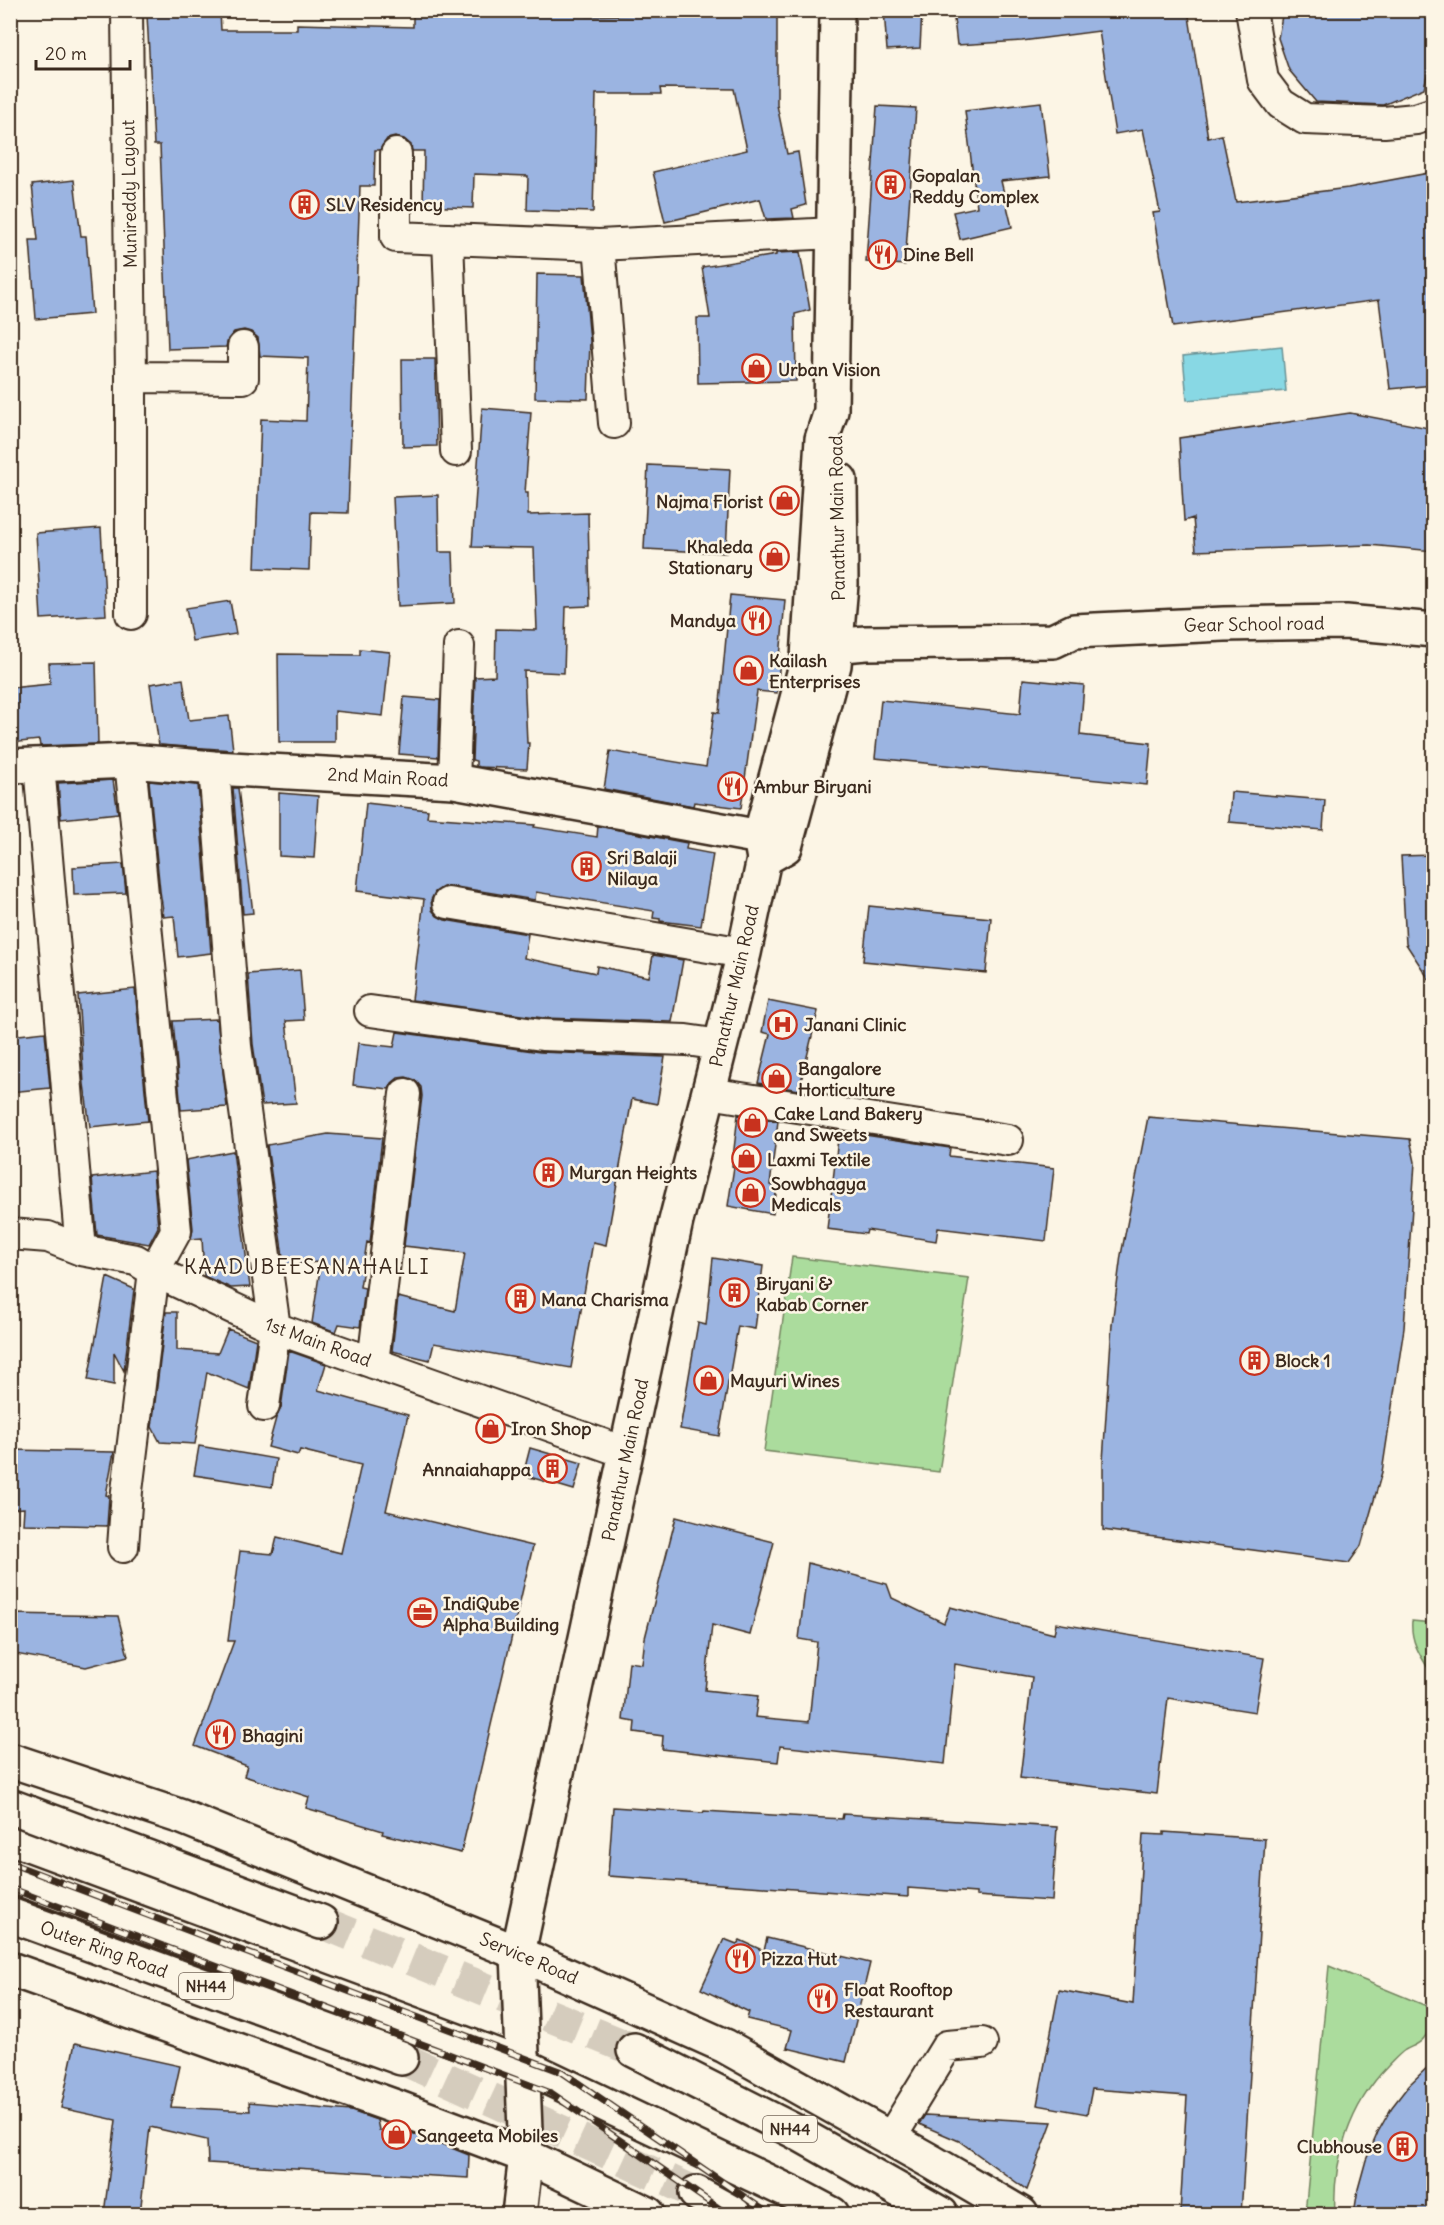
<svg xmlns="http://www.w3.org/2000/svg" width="1444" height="2225" font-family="Delius,sans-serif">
<rect width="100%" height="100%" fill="#fcf5e5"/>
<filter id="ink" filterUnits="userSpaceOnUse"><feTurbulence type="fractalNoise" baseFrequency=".0167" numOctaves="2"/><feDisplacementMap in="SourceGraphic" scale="12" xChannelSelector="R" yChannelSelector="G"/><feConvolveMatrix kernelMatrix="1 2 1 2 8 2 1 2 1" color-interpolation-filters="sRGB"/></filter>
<g filter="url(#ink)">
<path fill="#abdc9d" stroke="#73835e" stroke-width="1.5" d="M792 1257 969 1278 939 1472 764 1451Z
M1433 1423 1434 1481H1433L1427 1480Z
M1412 1621 1433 1623V1676C1422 1658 1410 1643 1412 1621Z
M1329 1966 1429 2007C1431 2018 1431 2029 1424 2038 1419 2045 1412 2046 1405 2050 1399 2054 1393 2061 1388 2066 1350 2105 1332 2161 1335 2214H1305Z"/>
<path fill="#88d8e4" stroke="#699295" stroke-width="1.5" d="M1282 346 1286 391 1187 400 1183 356Z"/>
<path fill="#9bb4e1" stroke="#3b2a1e" stroke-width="1.5" d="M413 10H587V16L669 14V10H777V105L787 154 798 152 806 205 792 209 794 218 766 219 760 199 665 222 653 172 747 150 734 89 660 88 661 94H596L593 212 527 210 528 176 474 174 473 208 423 206 424 151H412L411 145 404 139 395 137 387 139 380 150H375L374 186H360L348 513 311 512 309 570 255 568 261 419 306 421 308 358 260 356 258 338 251 332 244 330 234 332 228 339 226 347 168 349 160 145H154L147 15 220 11 221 30H297V24L413 27Z
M884 10H922L920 48 887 50Z
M953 10H1188L1208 138 1222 135 1236 202 1348 188 1434 172V385L1390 389 1379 300 1173 327 1153 213 1160 212 1143 129 1115 134 1099 31 1022 41 957 45Z
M1283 10H1428L1434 25V45L1424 88 1383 105 1316 102 1289 70 1278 38Z
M1041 102 1050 176 1001 181 1012 227 960 239 953 212 977 207 965 111Z
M877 106 916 108 905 265 866 262Z
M74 180 81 236H86L92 314 36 319 30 240H38L32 185Z
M800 252 810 310 795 314 796 381 698 383 697 318H710L702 267 776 255V253Z
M537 274 584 275 590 341 588 399 535 398Z
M402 359H435L437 446 403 447Z
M482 408 531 412 525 493H528V515L588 513 590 606 566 607 564 673 524 671 527 743H529L527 769 479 767 476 766V761L472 760 475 677 495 676 496 629 537 630 534 548 472 547Z
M1350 413 1434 429V551L1369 545 1196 551 1193 518 1184 521 1179 438Z
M648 465 730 469 726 553 644 549Z
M438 495 439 552H453L455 603 398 606 393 497Z
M101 528 106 615 41 619 36 533Z
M730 595 785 600 777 693 757 691 741 808 694 802 693 806 604 789 610 751 706 767 714 712 719 713Z
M230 601 236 634 192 641 186 608Z
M360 649 390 652 383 716 335 711V742H279L278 654 360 655Z
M96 662 98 744 40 746 39 740 10 743V688L50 684 49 663Z
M183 679 189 720 229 716 233 750 159 745 150 684Z
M1023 679 1084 685 1080 735 1151 743 1147 785 875 758 881 700 1020 714Z
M404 697 440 700 438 757 399 754Z
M113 780 118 813 61 819 58 783Z
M149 781 198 785 211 953 178 957 174 916 164 917 160 891Z
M233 788H238L253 913 243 914Z
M1231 792 1325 800 1323 830 1229 822Z
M279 793 318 796 314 858 279 856Z
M366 803 428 810 427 817 535 825 534 827 597 837 598 826 687 843 686 849 713 854 701 926 660 921V919L653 918 654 911 536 892 535 900 450 886 443 887 435 892 431 900 432 910 437 916 445 920 528 934 524 958 596 973 597 966 649 977 653 955 683 960 672 1022 543 1018 412 1000 424 899 357 891Z
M1434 855V987L1406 944 1401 856Z
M123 864 126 893 74 895 73 867Z
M869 906 991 918 986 973 863 961Z
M300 970 304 1020 286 1021 296 1103 262 1105 253 1044 248 974Z
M135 989 148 1121 90 1127 84 1084 78 995Z
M768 1001 818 1011 799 1090 758 1083 770 1034 762 1032Z
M217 1019 227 1107 181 1110 173 1021Z
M45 1032 50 1088 10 1092V1036Z
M397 1032 540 1052 665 1057 657 1104 632 1099 606 1245 593 1242 571 1368 434 1343 430 1360 392 1351 398 1297 455 1311 465 1253 404 1246 422 1096 421 1087 415 1080 406 1077 398 1078 392 1083 389 1089 353 1085 358 1043 394 1047Z
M738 1115 778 1121 770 1185 777 1187 773 1214 728 1206 734 1167 732 1166Z
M1148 1117 1410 1139 1415 1162 1404 1328 1382 1472 1361 1546 1349 1563 1103 1530V1461L1112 1324 1121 1255Z
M839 1131 950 1148 949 1156 1054 1168 1046 1241 938 1228 936 1241 867 1230 866 1234 827 1229Z
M328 1134 382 1138 370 1243 367 1242 360 1287 365 1288 360 1327 339 1324 336 1332 312 1323 321 1262 284 1264 267 1145Z
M233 1151 250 1287 231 1288 204 1276 202 1238 191 1239 193 1229 186 1160Z
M153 1171 158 1227 149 1244 97 1235 92 1178Z
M713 1258 763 1266 755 1329 738 1326 719 1436 680 1429 698 1323 706 1325Z
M107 1277 134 1289 124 1371 114 1352V1385L88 1380Z
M166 1312H177V1350L218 1353 228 1329 256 1340 249 1389 207 1372 195 1444 160 1442 152 1427Z
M289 1351 326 1364 318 1390 408 1415 386 1511 533 1546 461 1853 382 1834 383 1831 306 1808 309 1797 244 1776 247 1766 195 1746 234 1641H228L240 1551 273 1554 277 1537 341 1553 361 1465 300 1450 298 1455 268 1447 276 1418 281 1408Z
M199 1446 276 1459 272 1487 194 1475Z
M530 1448 582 1463 574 1490 523 1475Z
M10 1450 114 1452 106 1495 109 1496 107 1526 23 1524 24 1508 10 1509Z
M676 1517 774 1542 750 1635 712 1625 705 1690 758 1696 755 1717 809 1722 817 1642 799 1639 808 1563 887 1584 892 1598 944 1623 950 1607 1054 1634 1056 1623 1264 1658 1255 1712 1168 1698 1157 1794 1020 1778 1032 1677 955 1664 945 1764 780 1746 778 1762 662 1749 663 1736 634 1732 635 1722 623 1720 629 1662 642 1664 645 1638Z
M10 1614 118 1616 128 1656 86 1667 10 1653Z
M613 1807 703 1813 704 1811 842 1819 843 1814 1057 1827 1052 1901 976 1896V1893L908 1888V1897L608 1876Z
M1164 1832 1265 1839 1241 2214 1180 2213 1187 2096 1092 2089 1087 2114 1037 2105 1059 1990 1133 2004 1143 1834 1164 1835Z
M767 1938 870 1963 846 2062 787 2048 792 2030 747 2019 749 2012 701 1989 724 1939 737 1944 740 1940 764 1951Z
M75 2043 180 2066 171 2107 250 2111 249 2102 351 2111 377 2120 379 2130 406 2131 428 2139 429 2142 439 2143 469 2155 468 2178 208 2163 207 2140 150 2127 140 2214H104L116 2120 61 2108Z
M1434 2061V2214H1354L1358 2189 1366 2160 1378 2132 1392 2107 1409 2085Z
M925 2115 1052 2122 1027 2190 959 2141 919 2124Z"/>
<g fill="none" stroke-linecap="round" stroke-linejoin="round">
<path stroke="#d5ccbd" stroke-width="33" stroke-dasharray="33 16" stroke-linecap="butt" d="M321 1922 634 2050
M401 2058 696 2193"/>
<defs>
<path id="minor" d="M127 10 131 377
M1251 10 1263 80 1281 104 1305 119 1384 122 1416 119 1434 113
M396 154V237L599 245 834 233
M448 239 456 451
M599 245 614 423
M131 614V377L243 378V347
M39 765 81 1250
M214 768 236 1046 275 1328 264 1406
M454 781 459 646
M448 903 744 953
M370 1011 542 1035 686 1040 721 1045
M709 1093 1008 1140
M10 1234 48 1237 81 1250 136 1260 154 1271 275 1328 627 1453
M373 1363 405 1094
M123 1547 127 1491 154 1271 176 1231 130 761
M890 2139 947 2046 982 2043"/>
<path id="tertiary" d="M10 766 130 761 214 768 454 781 760 837
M764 859 785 847 834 665 841 584 840 480
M10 1760 182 1817 518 1953 725 2046 932 2162 1021 2214
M10 1969 396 2107 526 2156 648 2214
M519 2214 526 2156 518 1953 676 1221 744 953 764 859 760 837 808 658 822 439 831 411 837 10"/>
<path id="secondary" d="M809 648 866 643 1053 641 1074 631 1224 624 1346 622 1434 630"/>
<path id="trunk" d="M10 1806 321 1922
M10 1875 522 2065 800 2197 832 2214
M10 1915 401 2058
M634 2050 794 2131 941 2214
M696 2193 734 2214"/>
</defs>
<use href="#minor" stroke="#3b2a1e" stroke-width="34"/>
<use href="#tertiary" stroke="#3b2a1e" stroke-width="38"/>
<use href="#secondary" stroke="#3b2a1e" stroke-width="38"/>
<use href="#trunk" stroke="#3b2a1e" stroke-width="38"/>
<use href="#minor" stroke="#fcf5e5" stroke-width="30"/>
<use href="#tertiary" stroke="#fcf5e5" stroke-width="33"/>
<use href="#secondary" stroke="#fcf5e5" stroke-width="33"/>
<use href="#trunk" stroke="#fcf5e5" stroke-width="33"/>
<defs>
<path id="rail" d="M10 1863 562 2072 769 2214
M10 1888 551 2093 727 2214"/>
</defs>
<use href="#rail" stroke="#3b2a1e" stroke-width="7"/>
<use href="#rail" stroke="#fcf5e5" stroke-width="4.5" stroke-dasharray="14" stroke-linecap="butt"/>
</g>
</g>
<defs>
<symbol id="building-ring" viewBox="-11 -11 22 22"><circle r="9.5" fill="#fcf5e5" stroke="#c8321e" stroke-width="1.5"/><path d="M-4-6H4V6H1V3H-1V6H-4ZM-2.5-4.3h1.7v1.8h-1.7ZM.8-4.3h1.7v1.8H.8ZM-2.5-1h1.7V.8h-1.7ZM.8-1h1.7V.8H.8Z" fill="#c8321e"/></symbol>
<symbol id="restaurant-ring" viewBox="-11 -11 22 22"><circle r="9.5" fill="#fcf5e5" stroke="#c8321e" stroke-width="1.5"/><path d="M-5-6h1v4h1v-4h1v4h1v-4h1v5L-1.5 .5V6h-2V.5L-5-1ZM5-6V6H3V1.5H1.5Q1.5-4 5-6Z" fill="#c8321e"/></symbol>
<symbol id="shop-ring" viewBox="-11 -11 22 22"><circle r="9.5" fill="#fcf5e5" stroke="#c8321e" stroke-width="1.5"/><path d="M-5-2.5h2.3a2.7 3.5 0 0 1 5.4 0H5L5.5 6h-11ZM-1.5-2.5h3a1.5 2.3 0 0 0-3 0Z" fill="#c8321e"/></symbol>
<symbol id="hospital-ring" viewBox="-11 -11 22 22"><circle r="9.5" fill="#fcf5e5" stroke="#c8321e" stroke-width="1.5"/><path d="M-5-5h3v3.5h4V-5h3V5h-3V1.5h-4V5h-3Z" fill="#c8321e"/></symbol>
<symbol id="office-ring" viewBox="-11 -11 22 22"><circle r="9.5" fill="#fcf5e5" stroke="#c8321e" stroke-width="1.5"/><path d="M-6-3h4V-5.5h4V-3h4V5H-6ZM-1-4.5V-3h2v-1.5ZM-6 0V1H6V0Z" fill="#c8321e"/></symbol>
</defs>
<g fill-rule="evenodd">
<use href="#building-ring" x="874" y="168" width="33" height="33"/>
<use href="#building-ring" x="288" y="188" width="33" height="33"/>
<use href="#restaurant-ring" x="866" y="238" width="33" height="33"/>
<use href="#shop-ring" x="740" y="352" width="33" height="33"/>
<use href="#shop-ring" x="768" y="484" width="33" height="33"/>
<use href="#shop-ring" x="758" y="540" width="33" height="33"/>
<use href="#restaurant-ring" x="740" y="604" width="33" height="33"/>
<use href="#shop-ring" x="732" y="654" width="33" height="33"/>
<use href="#restaurant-ring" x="716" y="770" width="33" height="33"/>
<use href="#building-ring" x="570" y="850" width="33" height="33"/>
<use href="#hospital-ring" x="766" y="1008" width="33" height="33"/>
<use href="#shop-ring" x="760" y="1062" width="33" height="33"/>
<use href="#shop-ring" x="736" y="1106" width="33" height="33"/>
<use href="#shop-ring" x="730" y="1142" width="33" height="33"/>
<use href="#building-ring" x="532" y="1156" width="33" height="33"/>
<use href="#shop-ring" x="734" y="1176" width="33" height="33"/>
<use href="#building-ring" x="718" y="1276" width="33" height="33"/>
<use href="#building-ring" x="504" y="1282" width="33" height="33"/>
<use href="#building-ring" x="1238" y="1344" width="33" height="33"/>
<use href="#shop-ring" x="692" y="1364" width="33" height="33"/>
<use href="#shop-ring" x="474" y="1412" width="33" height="33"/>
<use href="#building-ring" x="536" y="1452" width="33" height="33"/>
<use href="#office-ring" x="406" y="1596" width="33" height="33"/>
<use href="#restaurant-ring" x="204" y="1718" width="33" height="33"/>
<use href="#restaurant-ring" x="724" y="1942" width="33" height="33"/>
<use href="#restaurant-ring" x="806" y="1982" width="33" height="33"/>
<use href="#shop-ring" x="380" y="2118" width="33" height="33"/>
<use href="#building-ring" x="1386" y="2130" width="33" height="33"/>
</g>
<g text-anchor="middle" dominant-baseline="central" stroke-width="5" stroke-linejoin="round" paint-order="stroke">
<g fill="#fcf5e5" stroke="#75675a" stroke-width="1.5">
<rect x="179" y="1973" width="54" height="26" rx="4.5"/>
<rect x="763" y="2116" width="54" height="26" rx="4.5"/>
</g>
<g font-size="16" font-weight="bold" fill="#3b2a1e">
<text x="206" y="1986">NH44</text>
<text x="790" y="2129">NH44</text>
</g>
<g font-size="18" font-weight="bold" fill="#3b2a1e" stroke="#fcf5e5" text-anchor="start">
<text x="912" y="175">Gopalan<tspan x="912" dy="21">Reddy Complex</tspan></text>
<text x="326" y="204">SLV Residency</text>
<text x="903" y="254">Dine Bell</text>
<text x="778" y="369">Urban Vision</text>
<text x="763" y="501" text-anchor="end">Najma Florist</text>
<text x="753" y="546" text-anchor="end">Khaleda<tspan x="753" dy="21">Stationary</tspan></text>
<text x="736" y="620" text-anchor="end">Mandya</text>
<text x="769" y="660">Kailash<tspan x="769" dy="21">Enterprises</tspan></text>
<text x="754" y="786">Ambur Biryani</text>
<text x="607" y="857">Sri Balaji<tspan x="607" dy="21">Nilaya</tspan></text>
<text x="804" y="1024">Janani Clinic</text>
<text x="798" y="1068">Bangalore<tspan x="798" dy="21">Horticulture</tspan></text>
<text x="774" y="1113">Cake Land Bakery<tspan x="774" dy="21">and Sweets</tspan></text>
<text x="767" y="1159">Laxmi Textile</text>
<text x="569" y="1172">Murgan Heights</text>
<text x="771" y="1183">Sowbhagya<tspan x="771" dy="21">Medicals</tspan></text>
<text x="756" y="1283">Biryani &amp;<tspan x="756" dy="21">Kabab Corner</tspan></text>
<text x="541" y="1299">Mana Charisma</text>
<text x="1275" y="1360">Block 1</text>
<text x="730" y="1380">Mayuri Wines</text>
<text x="511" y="1428">Iron Shop</text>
<text x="531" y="1469" text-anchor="end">Annaiahappa</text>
<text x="443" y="1603">IndiQube<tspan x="443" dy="21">Alpha Building</tspan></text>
<text x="242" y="1735">Bhagini</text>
<text x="761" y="1958">Pizza Hut</text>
<text x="844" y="1989">Float Rooftop<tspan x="844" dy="21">Restaurant</tspan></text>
<text x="417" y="2135">Sangeeta Mobiles</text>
<text x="1382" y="2146" text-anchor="end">Clubhouse</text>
</g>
<g font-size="18" fill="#3b2a1e" stroke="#fcf5e5">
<text transform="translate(129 194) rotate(-91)">Munireddy Layout</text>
<text transform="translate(837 518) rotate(-91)">Panathur Main Road</text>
<text transform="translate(1254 624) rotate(-1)">Gear School road</text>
<text transform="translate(388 777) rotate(3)">2nd Main Road</text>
<text transform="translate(734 986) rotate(-77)">Panathur Main Road</text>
<text transform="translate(318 1342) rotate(20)">1st Main Road</text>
<text transform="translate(625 1460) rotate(-78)">Panathur Main Road</text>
<text transform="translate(104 1949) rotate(20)">Outer Ring Road</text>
<text transform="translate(529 1958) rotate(23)">Service Road</text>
</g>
<g font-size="21" letter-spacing="1.5" fill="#3b2a1e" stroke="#fcf5e5">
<text x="307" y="1266">KAADUBEESANAHALLI</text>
</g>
</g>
<rect width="1444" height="2225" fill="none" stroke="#fcf5e5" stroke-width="36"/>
<rect x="18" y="18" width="1408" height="2189" fill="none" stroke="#3b2a1e" stroke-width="2" filter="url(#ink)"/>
<path d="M36 60v9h94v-9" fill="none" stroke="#3b2a1e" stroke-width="3"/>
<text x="45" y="60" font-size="18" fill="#3b2a1e" stroke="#fcf5e5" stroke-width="4.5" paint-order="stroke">20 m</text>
</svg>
